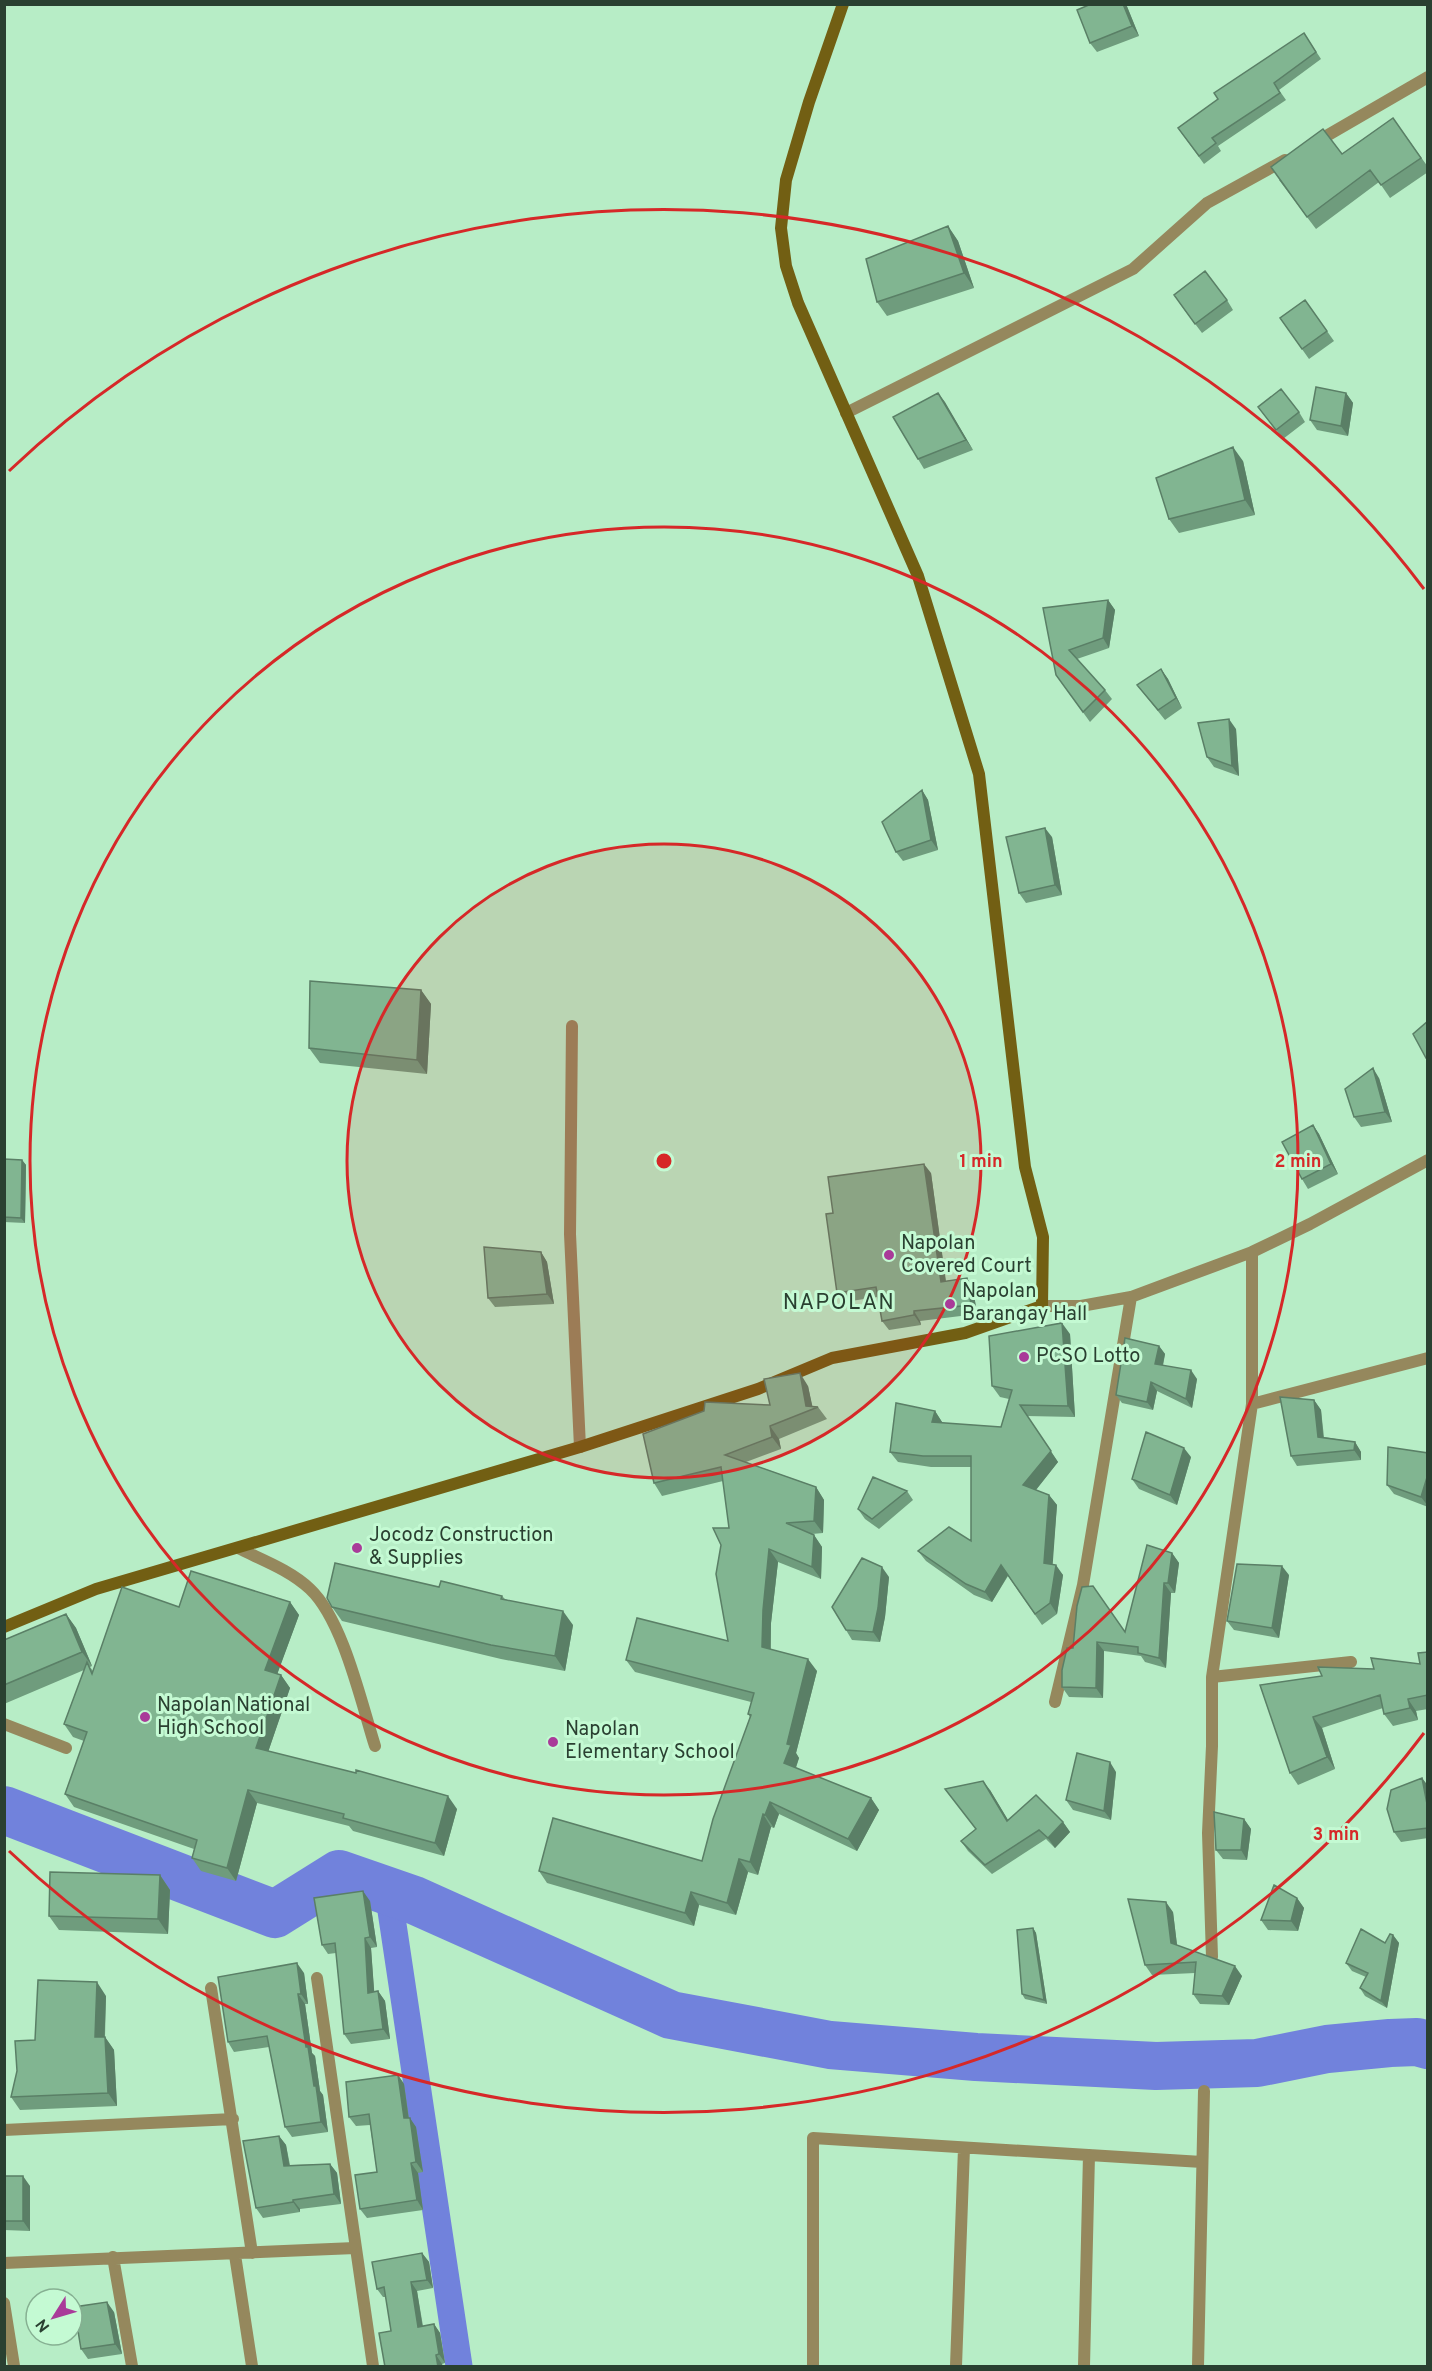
<svg xmlns="http://www.w3.org/2000/svg" width="1432" height="2371" font-family="Overpass,sans-serif">
<rect width="100%" height="100%" fill="#b7edc6"/>
<g fill="none" stroke-linecap="round" stroke-linejoin="round">
<path stroke="#7182dc" stroke-width="27" d="M388 1891 459 2366"/>
<path stroke="#7182dc" stroke-width="48" d="M4 1810 275 1914 339 1874 414 1900 671 2015 830 2045 976 2057 1156 2066 1257 2063 1327 2049 1390 2043 1417 2042 1428 2045"/>
<path stroke="#95885d" stroke-width="12" d="M238 1548C262 1560 290 1570 310 1589 343 1620 361 1702 375 1746
M4 1724 66 1748"/>
<path stroke="#95885d" stroke-width="12" d="M1316 142 1428 77
M846 413 1133 269 1207 203 1285 160
M572 1026 570 1234 580 1447
M1042 1306H1081L1131 1297 1252 1252 1310 1224 1428 1160
M1252 1404 1428 1358
M1212 1677 1351 1662
M1055 1702 1083 1585 1131 1297
M1212 1957 1208 1833 1212 1746V1677L1252 1404V1252
M317 1978 373 2366
M211 1988 252 2253
M4 2130 233 2119
M235 2255 252 2366
M113 2257 132 2366
M4 2263C121 2257 238 2254 355 2248
M4 2303 14 2366
M813 2366V2138L1202 2162
M956 2366 964 2148
M1084 2366 1089 2155
M1198 2366 1204 2091"/>
<path stroke="#725f13" stroke-width="12" d="M4 1627 96 1589 580 1447 758 1389 832 1358 965 1333 1042 1306 1043 1237 1025 1167 979 774 918 576 798 303 786 266 781 228 786 180 809 102 843 4"/>
</g>
<path fill="#6f9c7d" d="M1091 4H1126L1139 36 1097 52 1090 43Z
M1304 33 1321 59 1279 90 1286 100 1218 146 1221 151 1204 164 1178 128 1218 99Z
M1393 118 1428 167V172L1390 198 1379 182 1316 229 1279 180 1342 154Z
M948 226 958 241 974 288 887 316 877 302Z
M1227 300 1233 310 1202 333 1180 304Z
M1305 300 1334 341 1309 359 1280 318Z
M938 393 973 450 924 469 918 459Z
M1346 393 1353 403 1348 436 1317 430 1310 420Z
M1258 407 1299 412 1305 422 1283 439Z
M1243 461 1255 515 1179 533 1169 519Z
M1108 600 1115 610 1109 648 1077 659 1105 690 1112 699 1090 722 1056 675 1043 608Z
M1161 669 1168 679 1182 708 1165 720 1137 685Z
M1236 729 1239 776 1214 767 1207 757Z
M922 790 928 800 938 850 903 861 896 852Z
M1052 837 1062 895 1026 903 1019 893Z
M421 990 431 1004 427 1074 320 1063 309 1048Z
M1379 1078 1392 1122 1361 1127 1354 1117Z
M1313 1125 1319 1134 1338 1174 1308 1189 1302 1179Z
M4 1159 22 1160 26 1165 25 1223 4 1222Z
M931 1173 946 1281 967 1278 973 1288 977 1314 920 1321 921 1325 889 1330 882 1321 878 1297 844 1302 837 1293 833 1213Z
M541 1252 547 1262 554 1304 495 1307 488 1298Z
M1070 1334 1075 1417 1027 1416 1058 1462 1036 1490 1049 1495 1057 1505 1052 1564 1063 1575 1057 1614 1042 1625 1008 1576 992 1602 974 1595 926 1561 918 1551 971 1541V1467H931L898 1462 890 1452 935 1411 942 1422V1423L1001 1427 1009 1399 1000 1397 992 1386Z
M1159 1346 1165 1354 1163 1366 1197 1379 1192 1408 1157 1391 1153 1410 1122 1403 1116 1395Z
M808 1386 812 1406 818 1407 827 1419 779 1439 781 1449 746 1462 816 1487 824 1500 823 1533 812 1534 814 1535 822 1547 821 1579 778 1562 771 1623V1649L817 1671 796 1753 799 1758 796 1768 871 1798 879 1810 857 1851 779 1814 774 1828 771 1827 758 1875 748 1872 736 1915 699 1905 694 1926 547 1883 539 1871 702 1861 750 1717 748 1714 751 1702 635 1672 626 1660 728 1641 729 1528 723 1481 662 1496 654 1483 770 1405Z
M1314 1400 1321 1410 1324 1437 1355 1442 1361 1452V1460L1297 1466 1291 1456Z
M1428 1453V1507L1394 1494 1387 1485Z
M1191 1457 1177 1505 1139 1489 1132 1479Z
M907 1491 913 1500 879 1529 865 1519 858 1509Z
M1172 1553 1179 1563 1175 1593H1171L1166 1668 1145 1662 1141 1656 1104 1651 1103 1698 1069 1697 1062 1687 1073 1648 1125 1632Z
M1289 1575 1279 1638 1234 1630 1227 1621Z
M889 1577 885 1617 880 1642 852 1640 846 1630Z
M439 1587 502 1596 505 1599 573 1625 565 1671 501 1659 342 1621 332 1607Z
M290 1602 299 1615 277 1674 281 1675 290 1688 268 1752 457 1809 444 1856 353 1831 349 1826 257 1803 236 1881 201 1871 192 1858 194 1849 74 1807 65 1794 84 1741 73 1737 64 1724 84 1670 4 1704V1640L66 1614 76 1628 92 1666 90 1667 93 1671 179 1607Z
M1428 1652V1709L1416 1711 1418 1720 1393 1726 1384 1714 1383 1708 1322 1728 1335 1769 1298 1785 1290 1773 1260 1685 1374 1669 1420 1664Z
M1116 1772 1111 1820 1073 1810 1066 1800Z
M1422 1778 1428 1786V1838L1401 1842 1394 1832Z
M945 1789 990 1790 1008 1820 1063 1822 1070 1832 1055 1848 1046 1839 992 1874 968 1851 961 1841 976 1829Z
M1244 1819 1251 1829 1247 1860 1223 1859 1216 1850Z
M160 1875 170 1890 168 1934 59 1930 49 1916Z
M1297 1898 1304 1908 1298 1931 1268 1930 1261 1920Z
M370 1901 377 1947 371 1948 374 1992 378 1991 385 2001 390 2039 351 2044 344 2034 336 1953 328 1954 322 1945Z
M1173 1912 1177 1945 1242 1976 1229 2005 1200 2004 1193 1994 1195 1973 1152 1975 1145 1965Z
M1033 1928 1036 1933 1047 2004 1025 1999 1022 1994Z
M1393 1935 1399 1943 1387 2008 1365 1996 1360 1988 1366 1977 1352 1971 1346 1963 1385 1943Z
M304 1973 308 2004H305L312 2053 315 2056 320 2091 323 2095 328 2132 292 2137 285 2127 269 2047 234 2052 228 2042Z
M106 1996 105 2037 114 2050 117 2106 20 2110 11 2097 35 2040Z
M398 2075 404 2084 409 2118 416 2127 423 2172 418 2173 423 2210 367 2218 360 2209 377 2172 370 2125 356 2126 349 2117Z
M279 2136 286 2145 290 2165 330 2164 337 2173 341 2204 300 2209V2212L263 2218 256 2208Z
M4 2176 30 2186V2231L4 2230Z
M422 2253 429 2262 433 2288 417 2291 423 2326 434 2324 440 2333 445 2363 442 2364 443 2367H385L391 2331 386 2297H383L377 2289Z
M114 2312 122 2354 88 2359 81 2349Z"/>
<path fill="#5a7f66" d="M1123 4H1126L1139 36 1132 26Z
M948 226 958 241 974 288 964 273Z
M938 393 945 402 973 450 966 440Z
M1346 393 1353 403 1348 436 1341 426Z
M1233 447 1243 461 1255 515 1245 500Z
M1108 600 1115 610 1109 648 1103 638Z
M1161 669 1168 679 1182 708 1176 698Z
M1229 719 1236 729 1239 776 1232 766Z
M922 790 928 800 938 850 931 840Z
M1045 828 1052 837 1062 895 1055 885Z
M421 990 431 1004 427 1074 417 1060Z
M1373 1068 1379 1078 1392 1122 1385 1112Z
M1313 1125 1319 1134 1338 1174 1331 1164Z
M22 1160 26 1165 25 1223 21 1218Z
M924 1164 931 1173 947 1291 941 1282Z
M541 1252 547 1262 554 1304 547 1294Z
M967 1278 973 1288 977 1314 971 1305Z
M914 1311 920 1321 921 1325 914 1315Z
M1062 1323 1070 1334 1075 1417 1068 1406Z
M1159 1346 1165 1354 1161 1373 1155 1364Z
M1191 1370 1197 1379 1192 1408 1186 1399Z
M800 1373 808 1386 813 1409 806 1406Z
M1151 1382 1157 1391 1153 1410 1147 1402Z
M1314 1400 1321 1410 1324 1446 1318 1437Z
M1020 1405 1058 1462 1031 1496 1023 1485Z
M935 1411 942 1422 939 1433 932 1422Z
M770 1426 779 1439 781 1449 772 1437Z
M1355 1442 1361 1452V1460L1354 1450Z
M1184 1448 1191 1457 1177 1505 1170 1495Z
M1428 1474V1506L1421 1497Z
M816 1487 824 1500 823 1533 814 1521Z
M1049 1495 1057 1505 1052 1574 1044 1563Z
M814 1535 822 1547 821 1579 812 1567Z
M769 1549 778 1562 771 1623 770 1659 762 1647 763 1610Z
M1172 1553 1179 1563 1175 1593 1168 1583Z
M1001 1565 1008 1575 992 1602 985 1592Z
M1056 1565 1063 1575 1057 1614 1050 1603Z
M1282 1566 1289 1575 1279 1638 1272 1628Z
M882 1567 889 1577 885 1617 880 1642 873 1632Z
M1164 1583 1171 1593 1166 1668 1159 1658Z
M290 1602 299 1615 274 1683 265 1670Z
M563 1611 573 1625 565 1671 555 1656Z
M66 1614 76 1628 92 1666 82 1652Z
M1097 1642 1104 1651 1103 1698 1096 1688Z
M808 1659 817 1671 796 1753 799 1758 793 1775 784 1763 787 1744Z
M281 1675 290 1688 265 1761 256 1748Z
M1408 1699 1416 1711 1418 1720 1410 1708Z
M1313 1717 1322 1728 1335 1769 1327 1757Z
M1110 1762 1116 1772 1111 1820 1104 1811Z
M1422 1778 1428 1786V1809Z
M983 1781 990 1790 1014 1830 1007 1821Z
M248 1790 257 1803 236 1881 227 1868Z
M448 1796 457 1809 444 1856 435 1843Z
M871 1798 879 1810 857 1851 848 1839Z
M770 1802 779 1814 774 1828 765 1815Z
M763 1814 771 1827 758 1875 750 1862Z
M1244 1819 1251 1829 1247 1860 1241 1850Z
M1063 1822 1070 1832 1055 1848 1048 1838Z
M739 1859 748 1872 736 1915 727 1903Z
M160 1875 170 1890 168 1934 158 1919Z
M363 1891 370 1901 377 1947 370 1937Z
M691 1892 699 1905 694 1926 685 1913Z
M1297 1898 1304 1908 1298 1931 1291 1921Z
M1166 1902 1173 1912 1178 1953 1171 1943Z
M1033 1928 1036 1933 1047 2004 1044 2000Z
M1393 1935 1399 1943 1387 2008 1381 2001Z
M365 1938 371 1948 375 2002 368 1993Z
M297 1963 304 1973 308 2004 301 1994Z
M1235 1966 1242 1976 1229 2005 1222 1996Z
M97 1982 106 1996 104 2051 95 2037Z
M378 1991 385 2001 390 2039 383 2029Z
M298 1994 305 2004 312 2053 315 2056 320 2091 323 2095 328 2132 321 2122 306 2047Z
M105 2037 114 2050 117 2106 108 2093Z
M398 2075 404 2084 410 2128 404 2118Z
M410 2118 416 2127 423 2172 416 2162Z
M279 2136 286 2145 291 2175 284 2166Z
M411 2163 418 2173 423 2210 417 2200Z
M330 2164 337 2173 341 2204 334 2194Z
M23 2176 30 2186V2231L23 2221Z
M293 2200 300 2209V2212L293 2202Z
M422 2253 429 2262 433 2288 427 2280Z
M411 2282 417 2291 424 2336 418 2327Z
M107 2302 114 2312 122 2354 115 2344Z
M434 2324 440 2333 445 2363 439 2354Z
M436 2355 442 2364 443 2367H438Z"/>
<path fill="#81b591" stroke="#5a7f66" stroke-width="1.5" d="M1091 4H1123L1132 26 1090 43 1077 10Z
M1304 33 1316 52 1274 83 1280 93 1212 138 1216 143 1199 156 1178 128 1218 99 1214 93Z
M1393 118 1421 158 1381 185 1370 170 1307 217 1271 167 1323 129 1342 154Z
M948 226 964 273 877 302 866 259Z
M1205 271 1227 300 1195 324 1174 295Z
M1305 300 1327 331 1302 349 1280 318Z
M1316 387 1346 393 1341 426 1310 420Z
M1281 389 1299 412 1276 430 1258 407Z
M938 393 966 440 918 459 893 417Z
M1233 447 1245 500 1169 519 1156 478Z
M1108 600 1103 638 1069 650 1105 690 1083 712 1056 675 1043 608Z
M1161 669 1176 698 1158 710 1137 685Z
M1229 719 1232 766 1207 757 1198 723Z
M922 790 931 840 896 852 882 822Z
M1045 828 1055 885 1019 893 1006 837Z
M310 981 421 990 417 1060 309 1048Z
M1428 1021V1057L1426 1058 1413 1034Z
M1373 1068 1385 1112 1354 1117 1345 1089Z
M1313 1125 1331 1164 1302 1179 1282 1142Z
M4 1159 22 1160 21 1218 4 1217Z
M924 1164 941 1282 967 1278 971 1305 914 1311V1315L882 1321 876 1287 837 1293 826 1214 833 1213 828 1177Z
M484 1247 541 1252 547 1294 488 1298Z
M1062 1323 1068 1406 1020 1405 1051 1451 1023 1485 1049 1495 1044 1563 1056 1565 1050 1603 1035 1614 1001 1565 985 1592 966 1584 918 1551 949 1527 971 1541V1456H923L890 1452 896 1403 935 1411 932 1422 1001 1427 1012 1390 992 1386 989 1336Z
M1125 1338 1159 1346 1155 1364 1191 1370 1186 1399 1151 1382 1147 1402 1116 1395Z
M800 1373 806 1406 818 1407 770 1426 772 1437 725 1455 816 1487 814 1521 786 1523 814 1535 812 1567 769 1549 763 1610 762 1647 808 1659 787 1744 791 1745 784 1763 871 1798 848 1839 770 1802 765 1815 763 1814 750 1862 739 1859 727 1903 691 1892 685 1913 539 1871 553 1818 702 1861 713 1819 751 1715 748 1714 754 1693 626 1660 637 1618 728 1641 716 1574 721 1545 713 1528H729L721 1467 654 1483 643 1434 704 1411 705 1402 770 1405 764 1379Z
M1280 1397 1314 1400 1318 1437 1355 1442 1354 1450 1291 1456Z
M1146 1432 1184 1448 1170 1495 1132 1479Z
M1388 1447 1428 1453V1474L1421 1497 1387 1485Z
M873 1477 907 1491 872 1519 858 1509Z
M1147 1545 1172 1553 1168 1583H1164L1159 1658 1138 1653V1647L1097 1642 1096 1688 1062 1687V1670L1067 1648H1073L1077 1606 1082 1587 1093 1586 1125 1632Z
M862 1558 882 1567 878 1608 873 1632 846 1630 832 1607Z
M335 1563 439 1587 441 1581 502 1596 501 1599 563 1611 555 1656 491 1645 332 1607 327 1598Z
M1237 1564 1282 1566 1272 1628 1227 1621Z
M191 1571 290 1602 265 1670 281 1675 256 1748 356 1773V1770L448 1796 435 1843 343 1818 344 1814 248 1790 227 1868 192 1858 197 1840 65 1794 87 1732 64 1724 87 1662 92 1674 122 1587 179 1607Z
M66 1614 82 1652 4 1685V1640Z
M1428 1652V1695L1408 1699 1410 1708 1384 1714 1380 1695 1313 1717 1327 1757 1290 1773 1260 1685 1322 1676 1318 1667 1374 1669 1371 1658 1420 1664 1418 1653Z
M1077 1753 1110 1762 1104 1811 1066 1800Z
M1422 1778 1428 1809V1828L1394 1832 1387 1809 1391 1790Z
M983 1781 1007 1821 1036 1795 1063 1822 1048 1838 1039 1830 985 1865 961 1841 976 1829 945 1789Z
M1214 1812 1244 1819 1241 1850H1216Z
M50 1872 160 1875 158 1919 49 1916Z
M1274 1885 1297 1898 1291 1921 1261 1920Z
M363 1891 370 1937 365 1938 368 1993 378 1991 383 2029 344 2034 335 1943 322 1945 314 1898Z
M1128 1899 1166 1902 1171 1943 1235 1966 1222 1996 1193 1994 1196 1962 1145 1965Z
M1033 1928 1044 2000 1022 1994 1017 1930Z
M1361 1929 1385 1943 1390 1934 1393 1935 1381 2001 1360 1988 1368 1973 1346 1963Z
M297 1963 301 1994H298L306 2047H308L314 2086H316L321 2122 285 2127 267 2036 228 2042 218 1977Z
M38 1980 97 1982 95 2037H105L108 2093 11 2097 17 2071 15 2041 35 2040Z
M398 2075 404 2118H410L416 2162 411 2163 417 2200 360 2209 355 2175 377 2172 369 2114 349 2117 346 2082Z
M279 2136 284 2166 330 2164 334 2194 293 2200V2202L256 2208 243 2141Z
M4 2176H23V2221H4Z
M422 2253 427 2280 411 2282 418 2327 434 2324 439 2354 436 2355 438 2367H385L379 2333 391 2331 384 2287 377 2289 372 2262Z
M107 2302 115 2344 81 2349 74 2307Z"/>
<circle cx="664" cy="1161" r="317" fill="#d62828" fill-opacity=".12"/>
<g fill="none" stroke="#d62828" stroke-width="3">
<circle cx="664" cy="1161" r="317"/>
<circle cx="664" cy="1161" r="634"/>
<path d="M1424 1733A951 951 0 0 1 9 1851M9 471A951 951 0 0 1 1424 589"/>
</g>
<g fill="#a93b99" stroke="#c4fad3" stroke-width="2">
<circle cx="889" cy="1255" r="6"/>
<circle cx="950" cy="1304" r="6"/>
<circle cx="1024" cy="1357" r="6"/>
<circle cx="357" cy="1548" r="6"/>
<circle cx="145" cy="1717" r="6"/>
<circle cx="553" cy="1742" r="6"/>
</g>
<g text-anchor="middle" dominant-baseline="central" stroke-width="6" stroke-linejoin="round" paint-order="stroke">
<g font-size="20" fill="#2a4031" stroke="#c4fad3" text-anchor="start">
<text x="901" y="1244">Napolan<tspan x="901" dy="23">Covered Court</tspan></text>
<text x="962" y="1292">Napolan<tspan x="962" dy="23">Barangay Hall</tspan></text>
<text x="1036" y="1357">PCSO Lotto</text>
<text x="369" y="1536">Jocodz Construction<tspan x="369" dy="23">&amp; Supplies</tspan></text>
<text x="157" y="1706">Napolan National<tspan x="157" dy="23">High School</tspan></text>
<text x="565" y="1730">Napolan<tspan x="565" dy="23">Elementary School</tspan></text>
</g>
<g font-size="22" letter-spacing="1.5" fill="#2a4031" stroke="#c4fad3">
<text x="839" y="1303">NAPOLAN</text>
</g>
</g>
<circle cx="664" cy="1161" r="9" fill="#d62828" stroke="#c4fad3" stroke-width="3"/>
<g font-size="18" text-anchor="middle" font-weight="bold" fill="#d62828" stroke="#c4fad3" stroke-width="6" stroke-linejoin="round" paint-order="stroke">
<text x="981" y="1167">1 min</text>
<text x="1298" y="1167">2 min</text>
<text x="1336" y="1840">3 min</text>
</g>
<rect width="1432" height="2371" fill="none" stroke="#2a4031" stroke-width="12"/>
<g transform="translate(54 2317) rotate(233)"><circle r="28" fill="#c4fad3" stroke="#86b092" stroke-width="1.5"/>
<path d="M0-4.5L10 22L0 15L-10 22Z" fill="#a93b99"/>
<text y="-9" font-size="16" font-weight="bold" text-anchor="middle" fill="#2a4031">N</text>
</g>
</svg>
